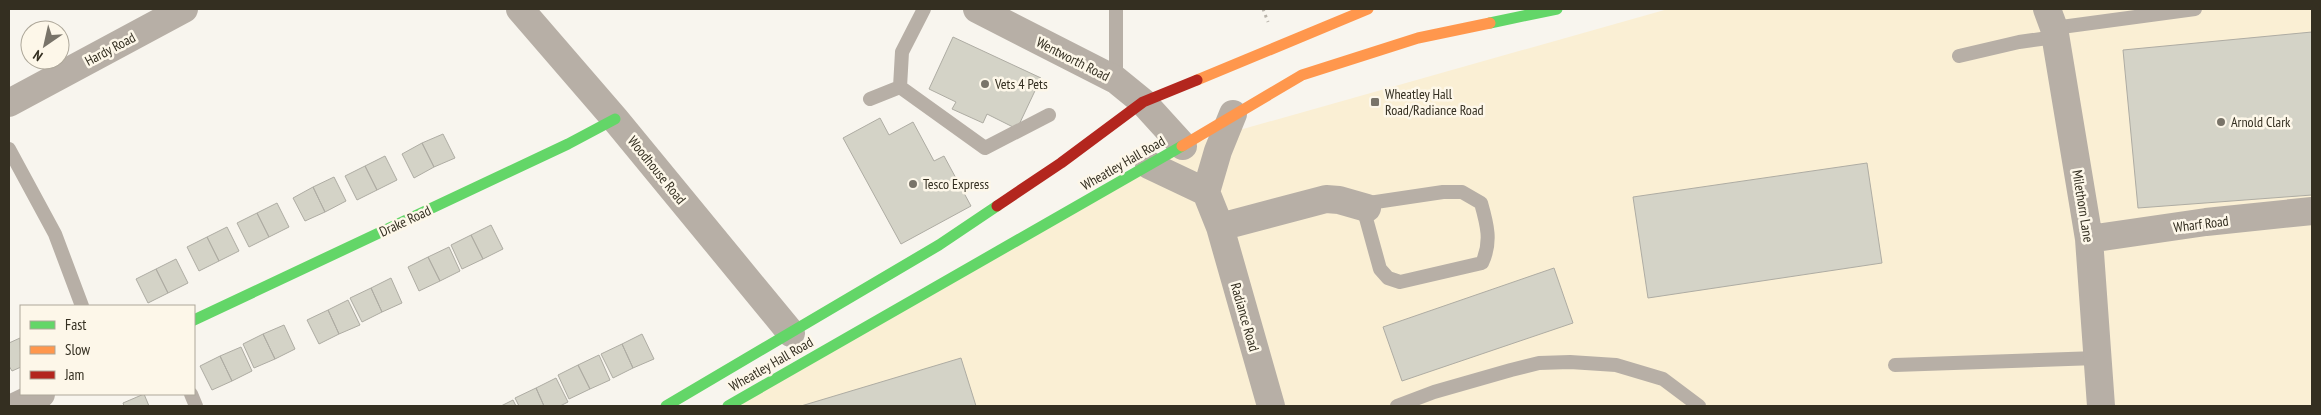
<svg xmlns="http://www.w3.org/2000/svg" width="2321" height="415" font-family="'PT Sans Narrow',sans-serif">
<rect width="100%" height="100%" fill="#f8f5ee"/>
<path fill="#faefd4" d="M1668 9H2312V406H728L1183 146Z"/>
<path fill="#d4d3c7" stroke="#aeaca3" d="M2312 32V195L2138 208 2123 50Z
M953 37 1041 78 1017 129 987 114 983 123 952 109 956 102 929 89Z
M880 118 889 135 913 122 934 161 944 156 971 206 901 244 843 138Z
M443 134 455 158 434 167 422 143Z
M422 143 434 167 414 178 402 154Z
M385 156 397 180 377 190 365 166Z
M1867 163 1882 263 1648 298 1633 197Z
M365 166 377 190 357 200 345 176Z
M334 177 346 201 325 212 313 187Z
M313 187 325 212 305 221 293 198Z
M277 203 289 227 269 237 257 213Z
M257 213 269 237 249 247 237 223Z
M491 225 503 249 483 259 471 235Z
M227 227 239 251 219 261 207 237Z
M471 235 483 259 462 269 451 245Z
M207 237 219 261 199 271 187 247Z
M449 247 460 271 440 281 428 257Z
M428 257 440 281 419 291 408 267Z
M176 259 188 283 168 293 156 269Z
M1554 268 1573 323 1402 381 1383 327Z
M156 269 168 293 148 303 136 279Z
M391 278 402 303 382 312 371 288Z
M371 288 382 312 362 322 350 298Z
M348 300 360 325 339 334 328 310Z
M328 310 339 334 319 344 307 320Z
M284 325 295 349 275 359 263 334Z
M263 334 275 359 254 368 243 344Z
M642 334 654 359 633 368 622 344Z
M20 338 21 367 12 371 9 366V343Z
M622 344 633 368 613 378 601 354Z
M241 347 252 371 232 381 220 356Z
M599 355 610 380 590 389 578 365Z
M220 356 232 381 212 390 200 366Z
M961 358 976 406H801Z
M578 365 590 389 569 399 558 375Z
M556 378 568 402 560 406H544L536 388Z
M536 388 544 406H519L515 398Z
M144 394 149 406H124L123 403Z
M513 400 516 406H501Z"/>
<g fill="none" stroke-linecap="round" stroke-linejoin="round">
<path stroke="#b9b4ab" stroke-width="3" stroke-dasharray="2.5 4" stroke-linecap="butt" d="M1263 9 1268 22"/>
<path stroke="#b7afa6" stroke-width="14" d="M924 9 902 52 900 87 985 148 1049 115
M1116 9V80
M2054 28 2195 9
M1959 56 2019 42 2055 37
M870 99 900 87
M9 149 55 234 82 306
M1443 192H1462L1481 203C1487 224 1492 242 1482 263L1400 282 1388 278 1380 269 1364 211 1369 203Z
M1895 365 2097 358
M191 394 196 406
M1397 406 1434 392 1511 370 1539 363 1570 362 1616 365 1663 379 1699 406"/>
<path stroke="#b7afa6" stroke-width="28" d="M520 9 615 119 791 333
M977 9 1116 80 1143 102 1183 146
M2047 9 2054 28 2089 239 2101 406
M9 103 184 9
M1149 165 1206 192 1220 227 1271 406
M1206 192 1218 151 1233 114
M1220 227 1326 199 1339 200 1367 208
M2089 239 2206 222 2312 211
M16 406 41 394"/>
<path stroke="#63d668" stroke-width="11" d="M1490 23 1557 9
M194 320 568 144 615 119
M666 406 939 245 997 206
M728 406 1182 146"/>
<path stroke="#ff974d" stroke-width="11" d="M1197 80 1368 9
M1182 146 1302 75 1418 38 1490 23"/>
<path stroke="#b3261e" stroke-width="11" d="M997 206 1061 163 1143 102 1197 80"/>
</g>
<g fill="#797469" stroke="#fdf7e9" stroke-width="2">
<circle cx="985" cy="84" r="5"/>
<rect x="1370" y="97" width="10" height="10" rx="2.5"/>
<circle cx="2221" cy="122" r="5"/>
<circle cx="913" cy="184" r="5"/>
</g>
<g text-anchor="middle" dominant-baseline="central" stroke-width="5" stroke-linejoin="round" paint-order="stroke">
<g font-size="14" fill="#342f21" stroke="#fdf7e9">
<text transform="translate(110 49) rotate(-28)">Hardy Road</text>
<text transform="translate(1073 59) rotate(27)">Wentworth Road</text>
<text transform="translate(1123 163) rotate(-30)">Wheatley Hall Road</text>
<text transform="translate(657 170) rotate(51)">Woodhouse Road</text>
<text transform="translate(2083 206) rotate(81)">Milethorn Lane</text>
<text transform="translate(405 221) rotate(-25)">Drake Road</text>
<text transform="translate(2201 224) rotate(-7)">Wharf Road</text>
<text transform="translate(1245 317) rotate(74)">Radiance Road</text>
<text transform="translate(771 364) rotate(-30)">Wheatley Hall Road</text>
</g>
<g font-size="14" fill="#342f21" stroke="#fdf7e9" text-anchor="start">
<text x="995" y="84">Vets 4 Pets</text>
<text x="1385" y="94">Wheatley Hall<tspan x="1385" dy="16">Road/Radiance Road</tspan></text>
<text x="2231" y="122">Arnold Clark</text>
<text x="923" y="184">Tesco Express</text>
</g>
</g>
<rect width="2321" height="415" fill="none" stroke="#342f21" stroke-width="20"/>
<rect x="20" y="305" width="175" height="90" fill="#fdf7e9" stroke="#ada799"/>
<rect x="30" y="321" width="25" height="8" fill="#63d668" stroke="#ada799"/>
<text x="65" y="330" font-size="15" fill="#342f21">Fast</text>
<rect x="30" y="346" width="25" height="8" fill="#ff974d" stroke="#ada799"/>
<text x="65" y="355" font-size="15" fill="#342f21">Slow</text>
<rect x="30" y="371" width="25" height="8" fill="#b3261e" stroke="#ada799"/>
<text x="65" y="380" font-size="15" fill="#342f21">Jam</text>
<g transform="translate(45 45) rotate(214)"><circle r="24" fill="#fdf7e9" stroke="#ada799"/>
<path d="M0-4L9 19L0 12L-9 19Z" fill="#797469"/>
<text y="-8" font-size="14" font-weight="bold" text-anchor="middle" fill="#342f21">N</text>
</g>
</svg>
